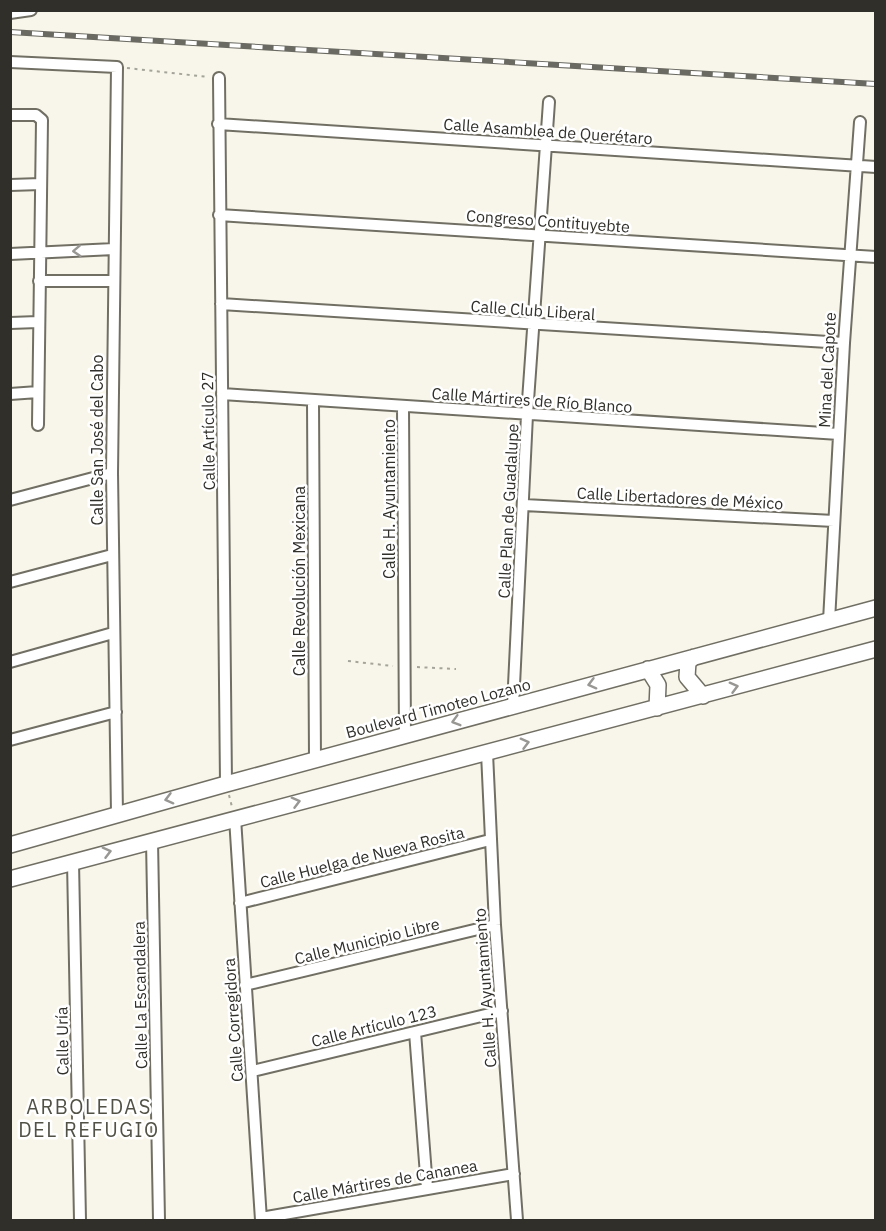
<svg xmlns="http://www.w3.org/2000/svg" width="886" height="1231" font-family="'IBM Plex Sans',sans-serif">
<rect width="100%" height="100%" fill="#f8f6ea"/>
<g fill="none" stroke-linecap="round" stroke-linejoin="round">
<defs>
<path id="street" d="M10 13 31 10
M10 62 117 67 112 473 117 814
M219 78 226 784
M10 115H36L42 120 38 425
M218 124 876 167
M10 185 41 184
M219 215 876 257
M10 254 114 249
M39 281H113
M221 304 844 343
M10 323 38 322
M10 394 38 392
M222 394 839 434
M313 402 315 759
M403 407 405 736
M10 500 112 473
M524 505 834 521
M10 582 112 555
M829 621 844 343 860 122
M10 662 113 633
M513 706 527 415 549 102
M10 740 116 712
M487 753 495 925 517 1220
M235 818 261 1220
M152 841 159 1220
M73 862 80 1220
M240 903 490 840
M245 985 495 925
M415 1032 427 1188
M253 1071 502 1011
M261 1218 514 1174"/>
<path id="secondary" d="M694 657 688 662 687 677 703 696
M648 669 658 685 657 708
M10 845 226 784 876 608
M10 879 876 649"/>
</defs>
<use href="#street" stroke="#716f64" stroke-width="14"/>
<use href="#secondary" stroke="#716f64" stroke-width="18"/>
<path stroke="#a5a49b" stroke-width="2" stroke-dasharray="3 4.5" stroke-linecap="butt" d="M127 68 208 77
M348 661 393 666
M417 667 456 669
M229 795 232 807"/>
<use href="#street" stroke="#fff" stroke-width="10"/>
<use href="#secondary" stroke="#fff" stroke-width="15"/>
<defs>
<path id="rail" d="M10 32 876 84"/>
</defs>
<use href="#rail" stroke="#6a6962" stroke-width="6"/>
<use href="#rail" stroke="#fff" stroke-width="4" stroke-dasharray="11" stroke-linecap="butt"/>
</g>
<defs><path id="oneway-chevron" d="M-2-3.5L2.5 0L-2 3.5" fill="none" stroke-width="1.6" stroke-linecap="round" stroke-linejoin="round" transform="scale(1.5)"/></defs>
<g stroke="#989794">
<use href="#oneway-chevron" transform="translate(77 251) rotate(177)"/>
<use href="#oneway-chevron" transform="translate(592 684) rotate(165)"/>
<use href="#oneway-chevron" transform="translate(734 687) rotate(-15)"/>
<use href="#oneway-chevron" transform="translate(456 721) rotate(164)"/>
<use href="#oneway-chevron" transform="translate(525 743) rotate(-15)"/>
<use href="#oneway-chevron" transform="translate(169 799) rotate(165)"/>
<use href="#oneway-chevron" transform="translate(296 802) rotate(-15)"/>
<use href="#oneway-chevron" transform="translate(107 852) rotate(-15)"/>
</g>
<g text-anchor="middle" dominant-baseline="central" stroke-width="5" stroke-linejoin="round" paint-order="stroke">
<g font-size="16" fill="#302f2a" stroke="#fff">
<text transform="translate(548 131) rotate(4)">Calle Asamblea de Querétaro</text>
<text transform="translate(548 221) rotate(4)">Congreso Contituyebte</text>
<text transform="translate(533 310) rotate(4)">Calle Club Liberal</text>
<text transform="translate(827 370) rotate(-87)">Mina del Capote</text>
<text transform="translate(532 400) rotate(4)">Calle Mártires de Río Blanco</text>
<text transform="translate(208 431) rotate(-91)">Calle Artículo 27</text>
<text transform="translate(97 440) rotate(-90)">Calle San José del Cabo</text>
<text transform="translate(680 498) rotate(3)">Calle Libertadores de México</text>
<text transform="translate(389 499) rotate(-90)">Calle H. Ayuntamiento</text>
<text transform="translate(508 511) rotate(-87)">Calle Plan de Guadalupe</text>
<text transform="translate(299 581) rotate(-90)">Calle Revolución Mexicana</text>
<text transform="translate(438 708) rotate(-15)">Boulevard Timoteo Lozano</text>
<text transform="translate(362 857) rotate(-14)">Calle Huelga de Nueva Rosita</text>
<text transform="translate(367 941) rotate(-14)">Calle Municipio Libre</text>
<text transform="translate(485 988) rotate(-94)">Calle H. Ayuntamiento</text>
<text transform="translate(140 995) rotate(-91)">Calle La Escandalera</text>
<text transform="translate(233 1020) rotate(-94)">Calle Corregidora</text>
<text transform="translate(374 1026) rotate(-14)">Calle Artículo 123</text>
<text transform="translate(62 1041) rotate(-91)">Calle Uría</text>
<text transform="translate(385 1181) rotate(-10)">Calle Mártires de Cananea</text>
</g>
<g font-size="20" letter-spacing="1.5" fill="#525146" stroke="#fff">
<text x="89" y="1106">ARBOLEDAS<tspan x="89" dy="23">DEL REFUGIO</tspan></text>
</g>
</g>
<rect width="886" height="1231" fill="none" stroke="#302f2a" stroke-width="24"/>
</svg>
